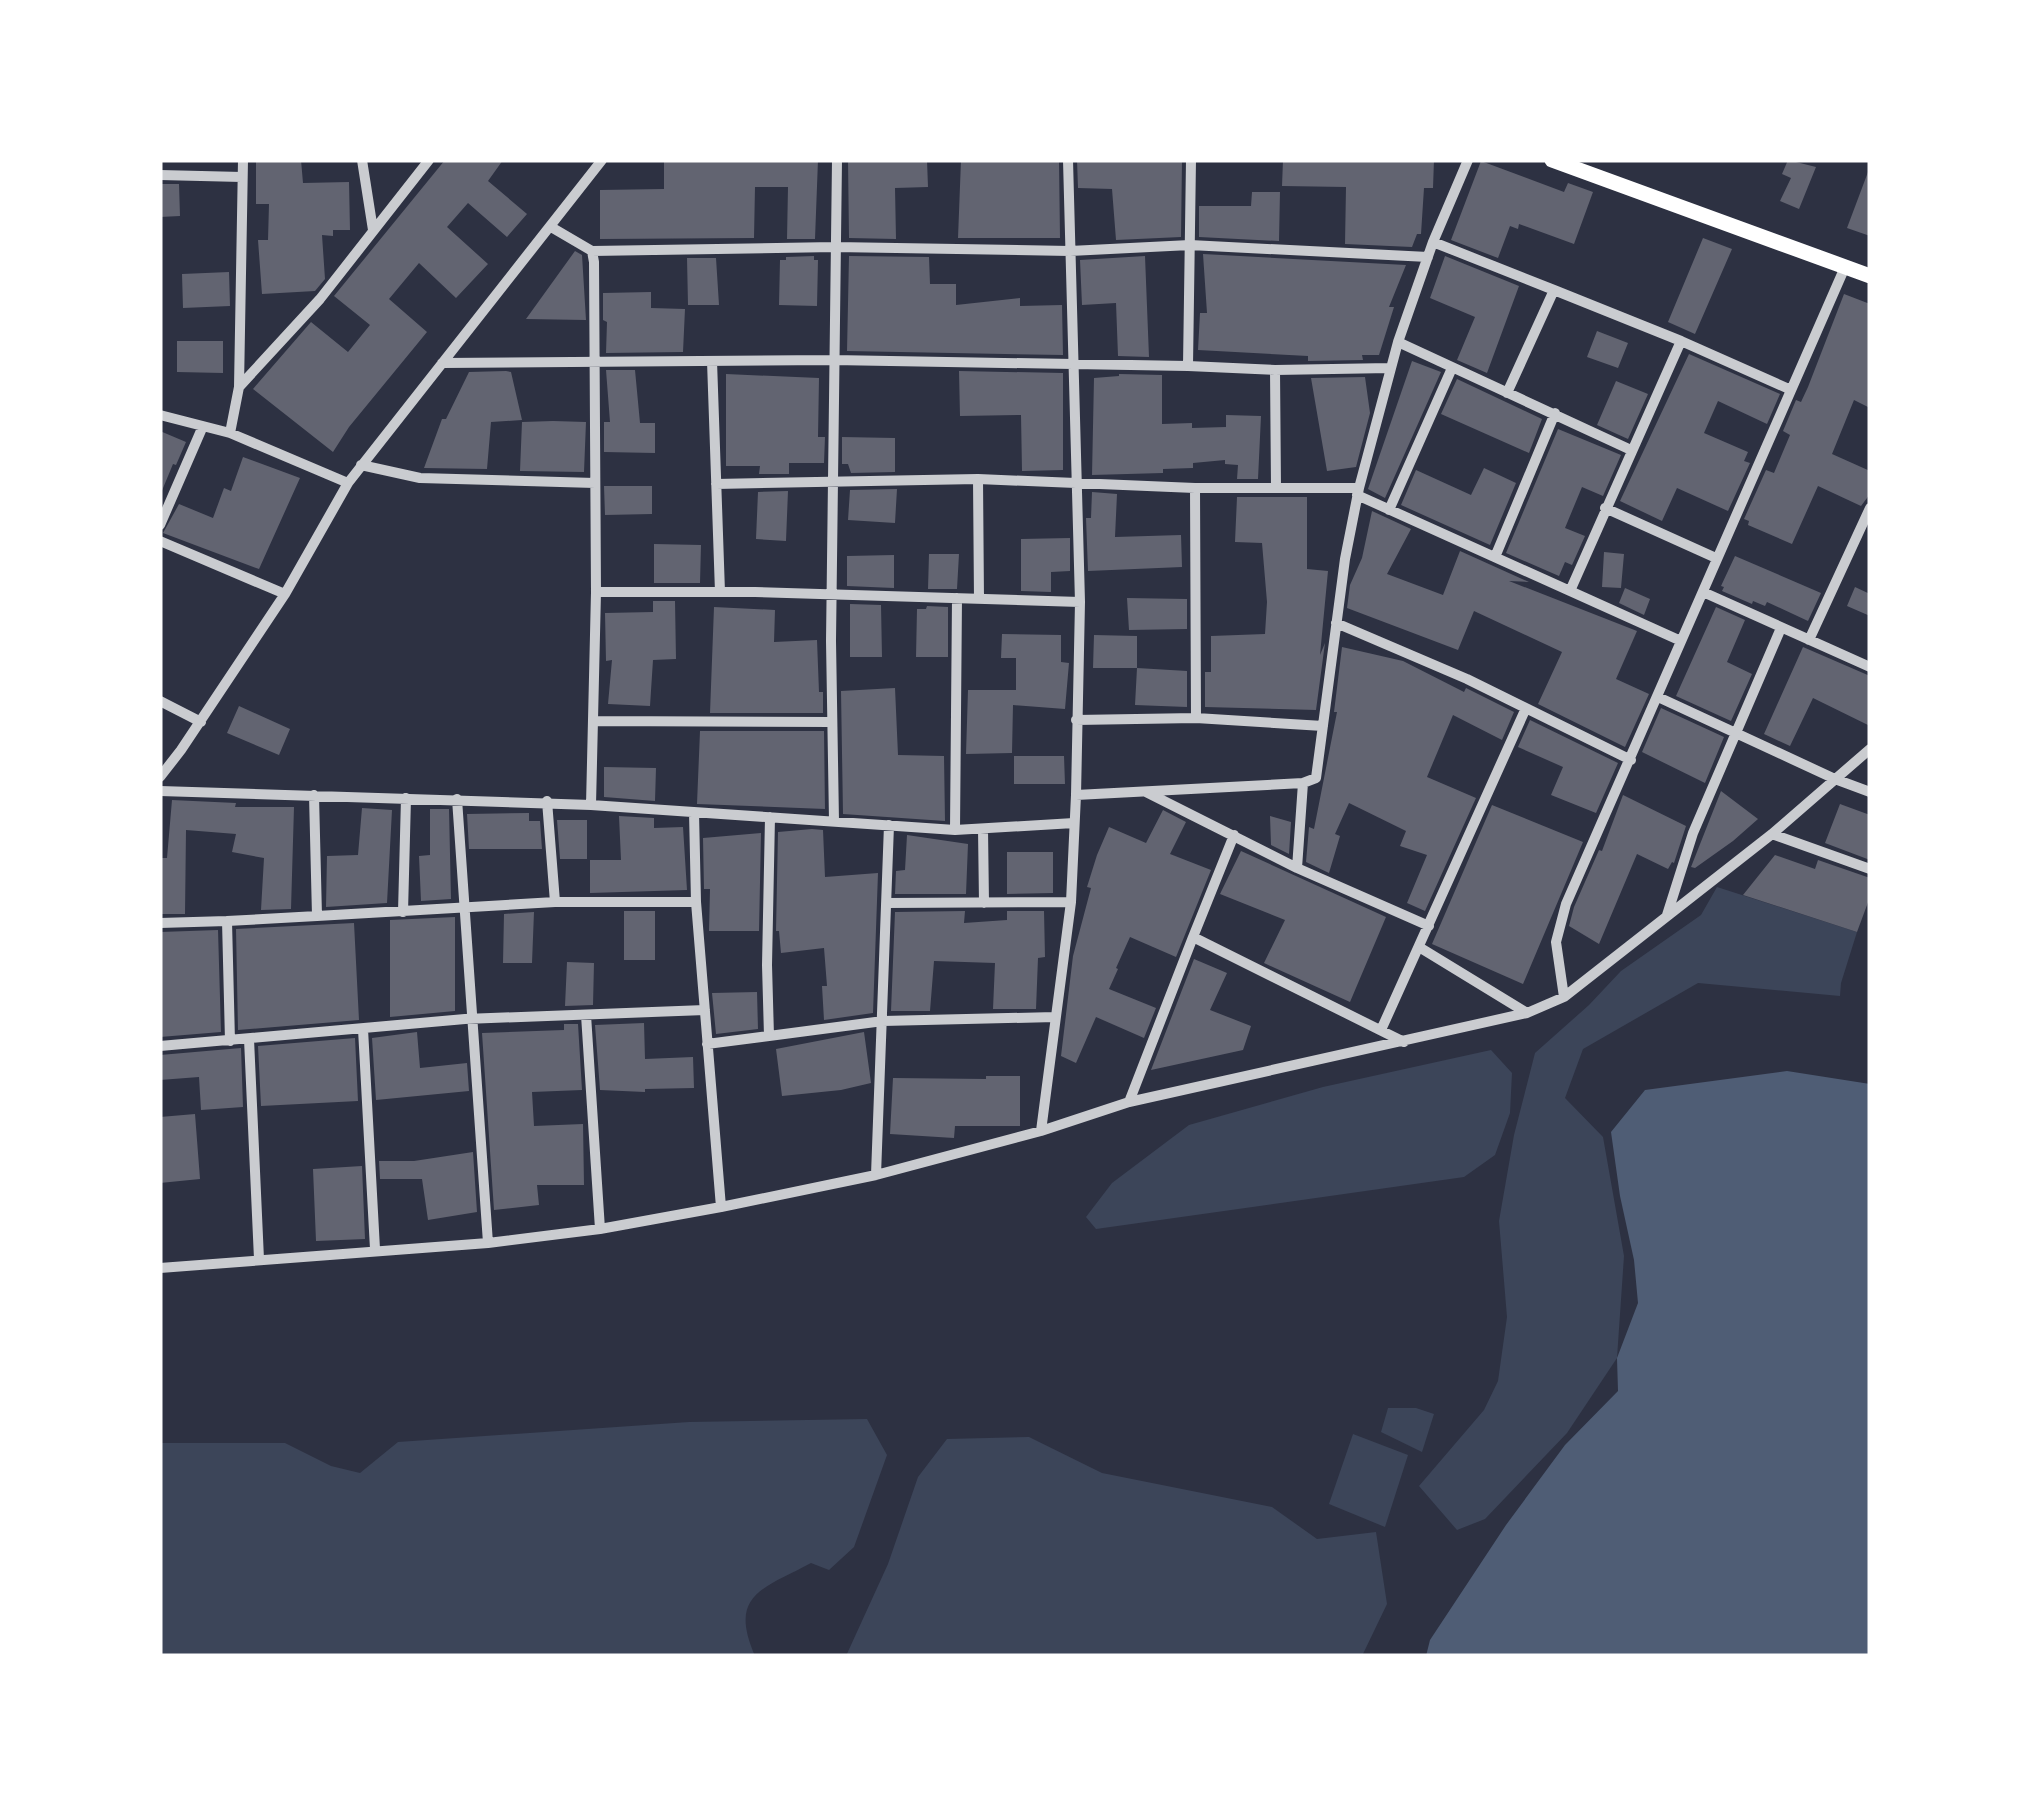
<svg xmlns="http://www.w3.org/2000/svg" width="2030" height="1816" font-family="'DM Sans',sans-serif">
<rect width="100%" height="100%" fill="#2d3142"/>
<path fill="#3c4559" d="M1717 887 1857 932 1841 983 1840 996 1698 983 1583 1049 1565 1098 1603 1137 1624 1256 1617 1358 1567 1433 1485 1519 1457 1530 1419 1486 1484 1410 1498 1381 1507 1317 1499 1221 1514 1135 1535 1053 1589 1005 1621 971 1701 915Z
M1491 1050 1512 1073 1510 1113 1495 1155 1464 1177 1096 1229 1086 1217 1112 1183 1189 1125 1323 1087Z
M1388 1408H1416L1434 1414 1422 1452 1381 1432Z
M867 1419 887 1455 854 1547 829 1570 811 1563C763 1589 728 1594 755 1656H160V1443H285L331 1466 360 1473 398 1442 689 1422Z
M1353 1434 1408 1455 1385 1527 1329 1504Z
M1029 1437 1102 1473 1272 1507 1317 1539 1376 1532 1387 1604 1362 1656H846L888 1564 918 1477 947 1439Z"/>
<path fill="#4f5d75" d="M1787 1071 1870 1084V1656H1426L1430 1640 1506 1525 1565 1445 1618 1391 1617 1358 1638 1303 1634 1260 1620 1196 1611 1132 1645 1090Z"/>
<path fill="#626471" d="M256 160H301L303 183 349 182 350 230H333V236L322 235 325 279 315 291 262 294 258 240H268L269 204H256Z
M445 160H503L488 181 527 214 507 237 468 203 447 227 488 264 456 298 419 263 389 299 427 332 349 427 333 452 253 389 311 322 348 352 370 325 334 296Z
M664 160H818L815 239H787L788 187H755L754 238 600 239V190L664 189Z
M848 160H927L928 187 895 188 896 239 849 238Z
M961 160H1059L1060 238H958Z
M1077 160H1182L1181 237 1116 240 1112 189 1078 188Z
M1283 160H1434L1433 188H1424L1421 234H1417L1412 247 1345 244 1346 187 1282 186Z
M1788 160 1816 167 1799 209 1780 201 1791 178 1782 174Z
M1481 161 1564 192 1568 183 1593 192 1574 244 1519 224 1518 229 1510 226 1498 258 1451 240Z
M1868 172H1870V236L1847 228Z
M160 184H179L180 216 160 217Z
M1252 192H1280L1279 241 1199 237V206H1251Z
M1703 238 1732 249 1695 334 1668 322Z
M575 251 582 255 586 320 526 319Z
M1203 254 1406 265 1389 307H1394L1379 355H1362L1363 360 1308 361V356L1198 350 1200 313H1207Z
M814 256V260H818L817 306 779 305 780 260H786V257Z
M849 256 929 257 930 284H956V305L1020 298V306L1062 305 1063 355 847 351Z
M1145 256 1149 357 1118 356 1116 303 1082 305 1080 260Z
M1445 256 1519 286 1487 373 1457 360 1475 317 1430 298Z
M687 258H716L719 305H688Z
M229 272 230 306 183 308 182 274Z
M651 292V308L685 309 683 352 606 353 607 322 603 320V293Z
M1844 294 1870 304V408L1854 400 1832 454 1870 471V494L1861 506 1818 486 1792 544 1748 525 1749 521 1744 519 1766 470 1774 473 1790 435 1783 431 1796 400 1801 402 1808 387Z
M1597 331 1628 343 1618 368 1587 357Z
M177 341H223V373L177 372Z
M1689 354 1780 394 1767 424 1718 401 1704 433 1748 452 1744 461 1750 463 1728 511 1677 488 1662 521 1620 501Z
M1412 361 1441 372 1385 498 1368 489Z
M606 370H635L640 423H655V453L604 452V422H610Z
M506 371 511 372 522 420 491 422 487 469 424 468 442 419H446L469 372Z
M959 371 1063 373V470L1022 471 1021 415 960 416Z
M726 374 819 378 818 437H825L824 463H789V474H759L760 466H726Z
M1119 374 1162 375V424L1192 423V428L1226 427V415L1261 416 1258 479H1237L1238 465 1225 464V460L1193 463V468L1163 469V473L1092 475 1094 378 1119 376Z
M1365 377 1370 413 1356 467 1327 471 1311 378Z
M1457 379 1542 419 1529 453 1441 414Z
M1616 381 1648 394 1628 439 1597 425Z
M553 421 586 422 584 472 520 471 522 422Z
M1558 429 1621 455 1603 496 1582 487 1565 528 1585 536 1572 565 1565 562 1559 576 1506 553Z
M160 431 186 442 176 465 173 464 161 493Z
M842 437 895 438V472L851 473 848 464H842Z
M243 457 300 478 259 569 163 533 179 504 213 518 224 488 231 491Z
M1484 468 1516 483 1490 545 1401 505 1416 470 1471 495Z
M604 486H652V514L605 515Z
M897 489 895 523 848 520 850 490Z
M788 491 786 541 756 539 758 492Z
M1092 492 1117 494 1115 537 1181 535 1182 567 1088 571 1086 518H1091Z
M1237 497H1307V569L1328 571 1320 655 1325 643 1316 710 1205 707V672H1211V636L1265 634 1267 602 1262 543 1235 542Z
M1372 511 1411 529 1387 574 1443 595 1460 551 1529 582 1509 581 1637 631 1616 679 1649 694 1625 747 1538 704 1562 652 1474 611 1458 650 1347 608 1350 585 1362 558Z
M1070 538V571L1051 572V592L1021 591V539Z
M654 544 701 545 700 583H654Z
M1604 552 1624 554 1621 588 1602 587Z
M929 554H959L957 589H928Z
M894 555V588L847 586V556Z
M1735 556 1821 593 1808 621 1767 602 1765 606 1753 601 1752 604 1722 591 1724 587 1721 586Z
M1855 587 1870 594V616L1847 606Z
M1625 588 1650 599 1644 615 1619 603Z
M1127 598 1187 599V629L1129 630Z
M653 601H675L676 659 653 660 650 706 608 704 612 660 606 661 605 613 653 612Z
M850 604 881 605 882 657H850Z
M927 606 948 607V657H916L917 609H926Z
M714 607 775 610 774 642 817 640 819 692H823V713H710Z
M1716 607 1745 620 1727 662 1752 674 1731 721 1676 696Z
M1002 634 1061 635V662L1069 663 1065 709 1013 705 1012 753 966 754 968 690H1016V658H1001Z
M1094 635 1137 636V668H1093Z
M1342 647 1403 661 1464 692 1466 688 1514 712 1502 740 1453 715 1427 777 1476 798 1425 911 1407 903 1427 855 1400 846 1406 831 1349 803 1335 834 1340 836 1329 873 1306 862 1309 827 1314 829 1337 712H1334Z
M1803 647 1870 676V726L1813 698 1790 746 1764 734Z
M1137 668 1187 671V707L1135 705Z
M895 688 898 755 944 756 945 821 843 814 841 691Z
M239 706 290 729 279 755 227 733Z
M1661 708 1724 737 1705 783 1642 752Z
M1530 720 1618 763 1596 813 1551 795 1563 767 1518 747Z
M700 731H824L825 809 697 804Z
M1014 756H1064L1065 784H1014Z
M604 767 656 768 655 801 604 797Z
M1721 791 1758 819 1733 841 1695 868 1691 867Z
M1623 795 1686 826 1674 863 1672 862 1668 869 1637 854 1599 944 1569 926 1574 907 1599 850 1602 851Z
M172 800 236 803 235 807H294L291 909 261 910 264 858 232 852 236 834 186 830 185 914H160V858H167Z
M1840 804 1870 815V860L1825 843Z
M1492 805 1583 842 1523 984 1432 944Z
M362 808 392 810 387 903 326 907 327 856 358 855Z
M430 809H449L451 899 421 901 419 856 430 855Z
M1163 810 1186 822 1170 854 1211 870 1176 957 1130 937 1116 968 1118 969 1109 989 1156 1008 1144 1038 1096 1017 1076 1063 1061 1056 1073 956 1091 888 1087 887 1097 855 1109 827 1146 843Z
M529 813V821H540L542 849H469L467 814Z
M619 816 654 818V828L683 827 687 890 590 893V860H621Z
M1270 816 1291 822 1289 854 1271 845Z
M557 820H587V859H560Z
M812 829 823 830 825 877 878 873 873 1013 824 1020 822 986H827L824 948 781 953 779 931H776L778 832Z
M761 833 759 931H709L710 889H704L703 838Z
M907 835 968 844 966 894H895L896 871 905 870Z
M1241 851 1386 917 1350 1002 1264 963 1285 920 1220 894Z
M1007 852H1053V893L1007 894Z
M1775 855 1815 869 1818 860 1870 878V897L1857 932 1743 895Z
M624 911H655V960H624Z
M965 911 964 923 1007 920V911H1044L1045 957 1038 958 1036 1009H993L995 963 934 961 930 1011H891L895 912Z
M534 912 532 963H503L504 914Z
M455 917V1011L390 1017V920Z
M354 923 359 1020 238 1030 236 929Z
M218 930 221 1032 160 1037V932Z
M1194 959 1227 973 1210 1010 1251 1026 1243 1050 1151 1070Z
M567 962 594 963 593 1005 565 1006Z
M757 992 758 1029 716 1034 712 993Z
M644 1023 645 1059 693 1057 694 1088 645 1089V1092L600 1090 595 1025Z
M564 1024H578L582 1090 532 1092 534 1126 583 1124 584 1185H537L539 1205 494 1210 482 1033 564 1030Z
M417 1032 420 1068 467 1063 469 1091 376 1100 372 1038Z
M864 1032 871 1083 841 1090 782 1096 776 1049Z
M355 1038 358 1101 261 1106 258 1046Z
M241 1048 243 1107 201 1110 199 1077 160 1080V1055Z
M986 1076H1020V1126H955L954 1138 890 1134 893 1078 986 1079Z
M195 1114 200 1179 160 1183V1117Z
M473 1152 477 1212 428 1220 422 1179H380L379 1161H414Z
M362 1166 365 1239 316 1241 313 1169Z"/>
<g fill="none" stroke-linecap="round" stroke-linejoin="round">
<path stroke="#caccd0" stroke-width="10" d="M362 160 373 230
M160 175 242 177
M551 227 592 251 594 262 596 592 591 805 955 830 1074 823
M1433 242 1554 290
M592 251 835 247 1070 251 1190 245 1428 257
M1681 341 1789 389
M1398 342 1631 450
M712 361 720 592
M442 363 833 360 1188 366 1191 160
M1188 366 1275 370 1276 488
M1275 370 1390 368
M239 387 320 299 429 160
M1507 393 1554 290 1681 341 1570 591
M160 415 230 433 348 483
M230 433 239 387 243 160
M361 465 420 478 595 483
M978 479 979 599
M716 484 978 479 1195 488 1196 718
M1195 488H1359
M1357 495 1681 641
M1605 508 1716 558
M1389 510 1452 368
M160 525 203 426
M160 541 285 594
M1495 557 1555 413
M596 592H755L1080 602
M1703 592 1870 667
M1336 623 1467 679 1631 760
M1809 640 1870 508
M1658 697 1835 779 1870 792
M160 701 201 722
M1076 720 1196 718 1323 726
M594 721 832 722
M160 777 181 750 285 594 348 483 602 160
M160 791 591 805
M1146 792 1297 868 1429 926
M1076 795 1303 783 1316 778 1345 559 1359 488 1398 342 1433 242 1468 160
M457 799 488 1243
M547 801 555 902H696L694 812
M834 821 831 641 837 160
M983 829 984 903
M955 830 957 598
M1772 834 1870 869
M1234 835 1193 937 1404 1042
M1297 868 1303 783
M696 902 721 1207
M886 903 1071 902
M403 912 406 798
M1667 915 1693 833 1781 628
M317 916 555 902
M160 923 227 921
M1419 947 1527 1013
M1564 997 1556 942 1566 904 1845 267
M586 1015 600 1229
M363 1029 375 1249
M1381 1030 1526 708
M769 1036 883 1021 1055 1017
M249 1039 259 1259
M230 1041 227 921 317 916 314 795
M707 1044 769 1036 767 965 770 817
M160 1046 465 1019 705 1010
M1129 1102 1193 937
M1041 1131 1071 902 1076 795 1080 602 1068 160
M876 1175 889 825
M160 1268 488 1243 600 1229 721 1207 876 1175 1041 1131 1129 1102 1527 1013 1564 997 1772 834 1870 749"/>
<path stroke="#fff" stroke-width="15" d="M1552 160 1870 276"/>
</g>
<rect width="2030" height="1816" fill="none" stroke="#ffffff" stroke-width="325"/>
</svg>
